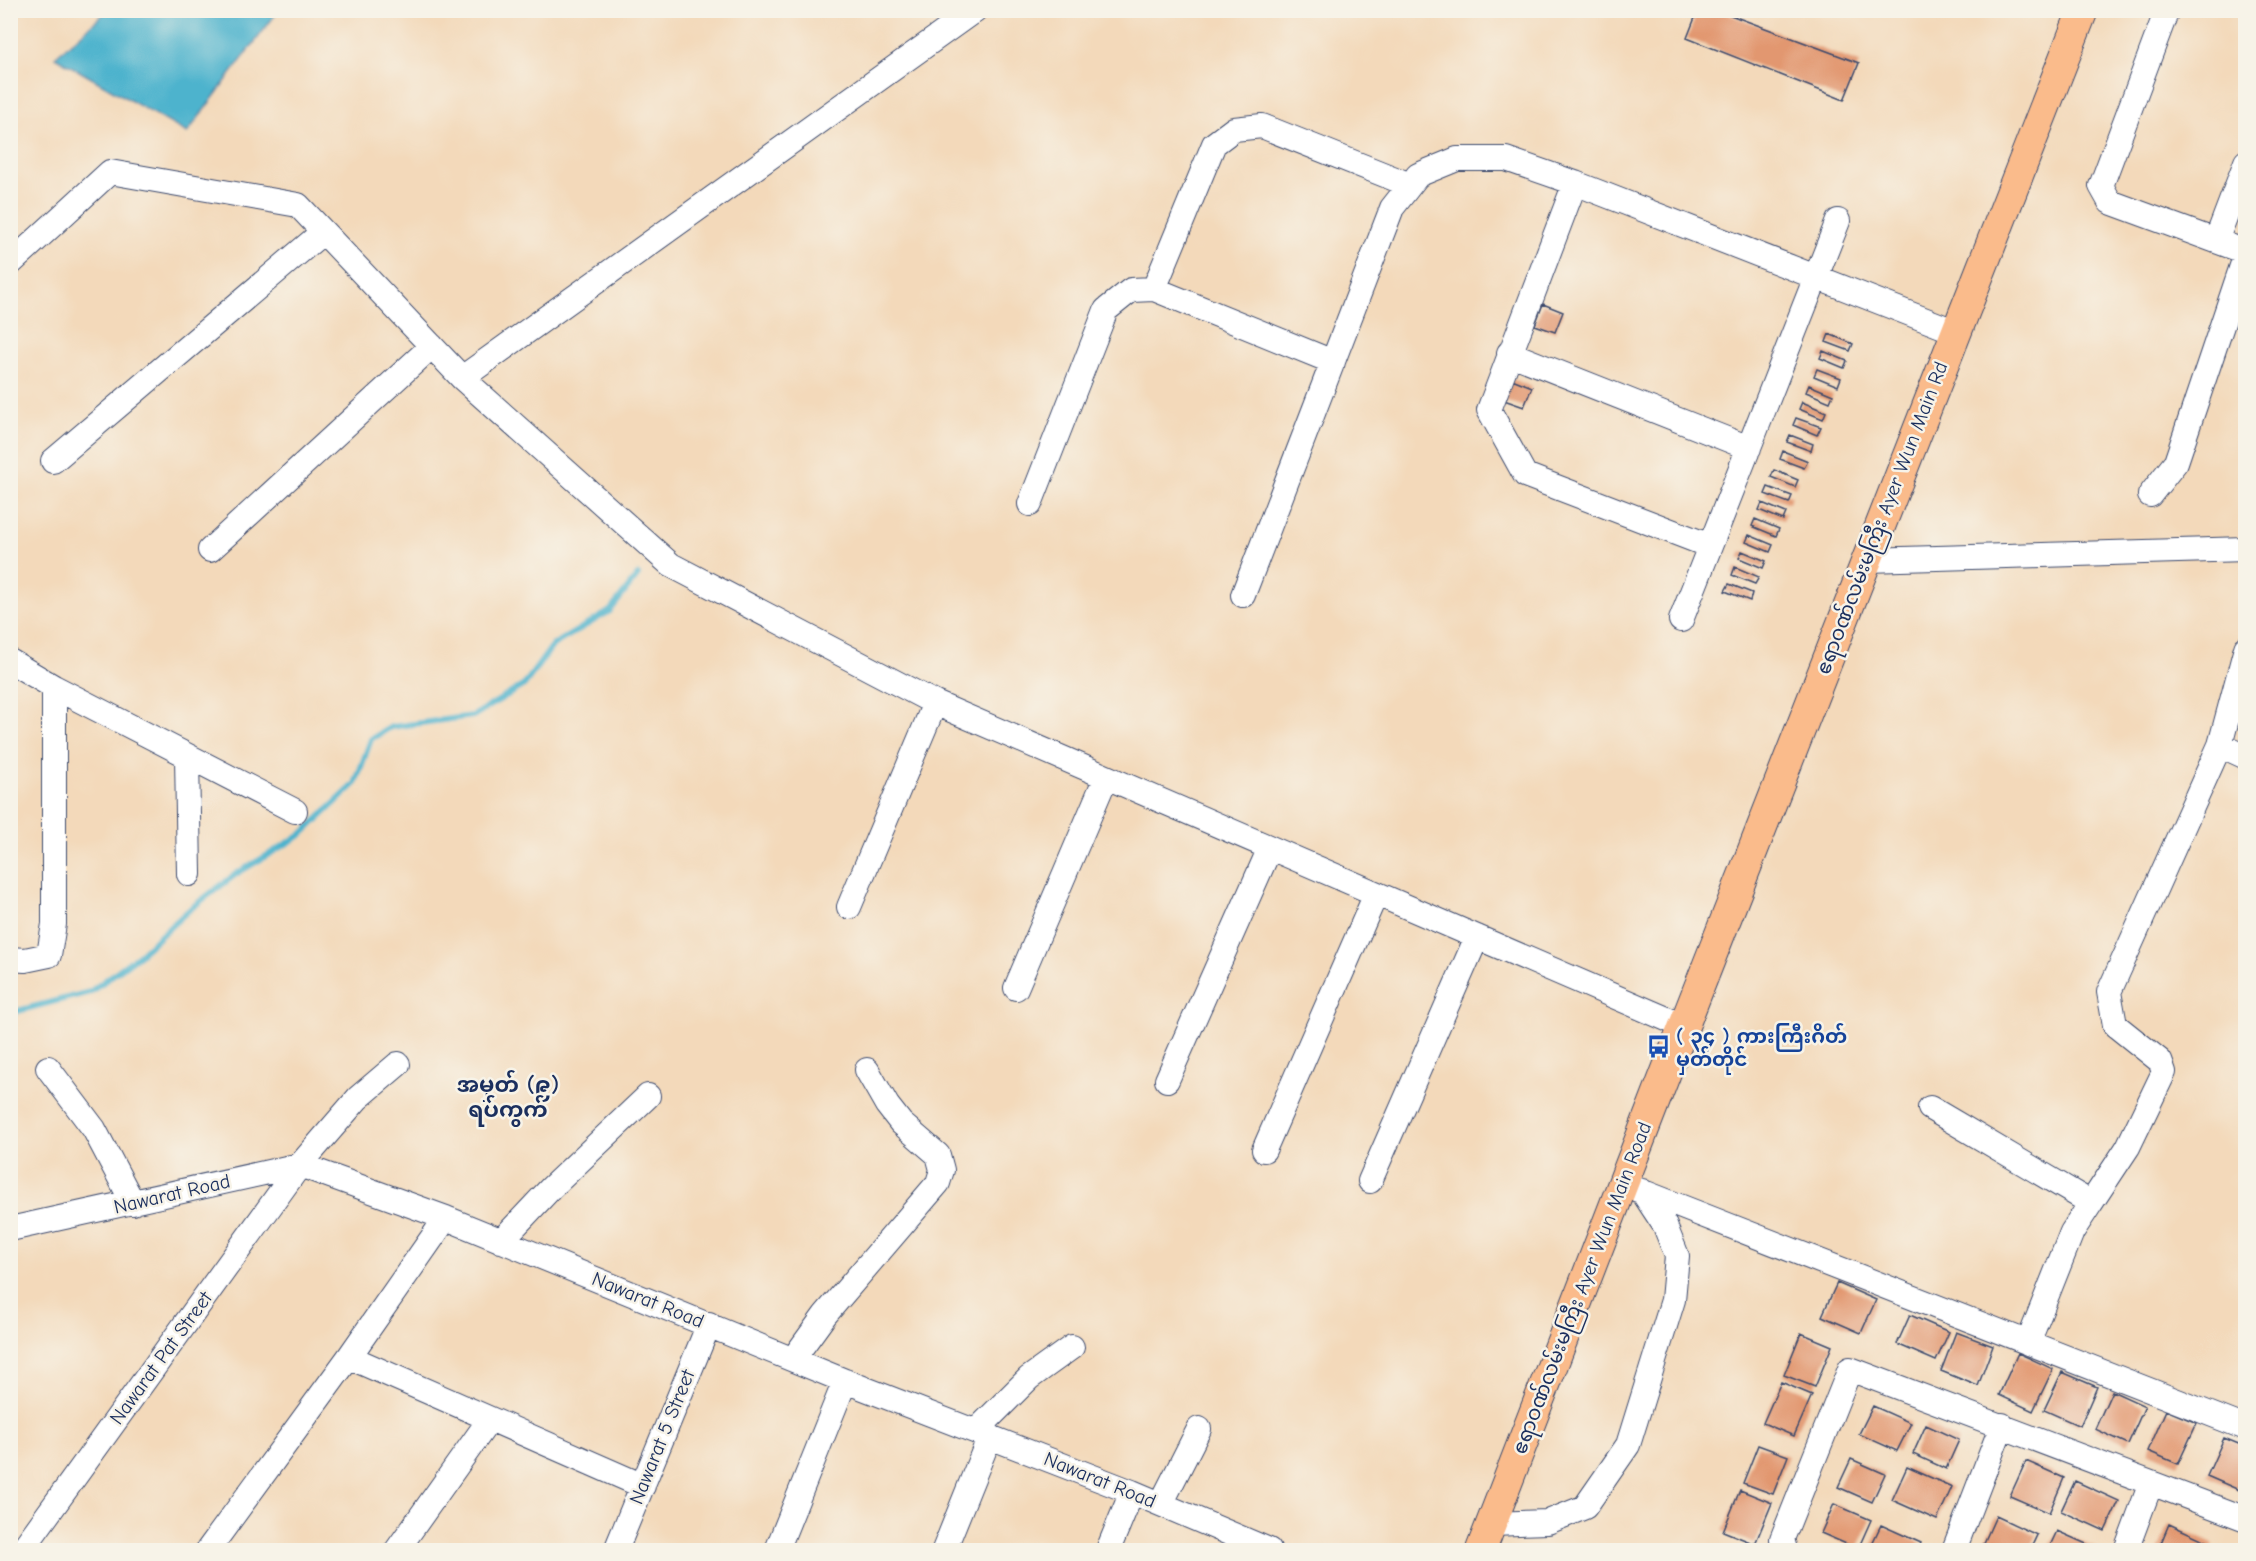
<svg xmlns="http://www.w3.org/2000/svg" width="2256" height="1561" font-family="'Comic Neue','Noto Sans Myanmar',sans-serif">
<rect width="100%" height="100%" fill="#f7f3e8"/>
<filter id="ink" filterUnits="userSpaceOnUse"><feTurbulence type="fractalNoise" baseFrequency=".0167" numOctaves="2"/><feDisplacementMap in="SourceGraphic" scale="12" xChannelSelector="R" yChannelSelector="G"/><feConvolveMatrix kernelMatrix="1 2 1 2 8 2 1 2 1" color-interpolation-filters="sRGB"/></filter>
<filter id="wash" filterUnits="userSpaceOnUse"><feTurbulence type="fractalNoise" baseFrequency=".008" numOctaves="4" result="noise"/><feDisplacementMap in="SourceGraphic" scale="24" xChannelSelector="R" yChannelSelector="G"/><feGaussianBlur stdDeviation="1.35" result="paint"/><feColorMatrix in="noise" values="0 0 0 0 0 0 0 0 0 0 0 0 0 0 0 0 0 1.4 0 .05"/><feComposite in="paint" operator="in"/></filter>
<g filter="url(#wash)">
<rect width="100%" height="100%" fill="#f3d9ba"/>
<path fill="#4eb3cd" stroke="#347196" stroke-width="1.5" d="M107 11V10L278 11 187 133 55 57Z"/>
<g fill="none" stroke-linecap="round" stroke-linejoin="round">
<path stroke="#4eb3cd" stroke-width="6" d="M10 1013 90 992 139 955 190 909 236 874 301 835 355 784 371 739 391 727 473 716 524 685 553 645 610 611 638 575"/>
</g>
<g id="blocks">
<path fill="#e29770" d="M1698 10H1717L1859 63 1844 100 1687 38Z
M1543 304 1563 312 1555 332 1535 325Z
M1829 334 1853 344 1850 351 1826 342Z
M1823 351 1847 361 1844 368 1820 358Z
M1817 369 1841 378 1838 386 1814 376Z
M1512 379 1532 387 1524 407 1504 400Z
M1809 385 1833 395 1830 402 1806 392Z
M1802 402 1826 412 1823 419 1799 409Z
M1796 418 1821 427 1817 435 1793 425Z
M1790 435 1813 444 1811 451 1787 442Z
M1783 451 1808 461 1804 468 1780 459Z
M1774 470 1798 480 1795 487 1771 477Z
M1768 487 1792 496 1789 503 1765 494Z
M1762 503 1786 513 1783 520 1759 510Z
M1755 519 1779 529 1776 536 1752 526Z
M1749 535 1773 545 1770 552 1746 542Z
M1742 551 1766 561 1763 568 1739 558Z
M1735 567 1759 577 1755 584 1732 575Z
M1729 584 1752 593 1750 601 1725 591Z
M1837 1283 1876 1300 1861 1333 1822 1316Z
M1910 1315 1949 1332 1936 1361 1897 1344Z
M1956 1332 1993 1346 1978 1386 1941 1371Z
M1801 1333 1832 1346 1815 1387 1784 1375Z
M2018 1353 2053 1369 2033 1411 1999 1395Z
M2062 1372 2097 1387 2080 1426 2044 1410Z
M1781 1382 1812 1395 1794 1436 1763 1423Z
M2112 1391 2145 1406 2128 1444 2095 1429Z
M1873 1406 1911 1423 1897 1451 1859 1434Z
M2166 1410 2197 1423 2178 1464 2148 1451Z
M1926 1425 1959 1440 1946 1469 1913 1454Z
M2224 1438 2246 1447V1475L2239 1490 2207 1476Z
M1758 1445 1788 1456 1773 1494 1743 1483Z
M1851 1459 1885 1474 1872 1502 1838 1487Z
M2026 1461 2064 1478 2049 1513 2010 1496Z
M1907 1467 1952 1487 1937 1520 1892 1500Z
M2075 1481 2119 1501 2105 1531 2061 1511Z
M1740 1490 1772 1503 1755 1544 1723 1531Z
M1834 1504 1871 1520 1858 1549 1821 1533Z
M1996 1516 2037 1535 2030 1550H1995L1983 1545Z
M2169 1524 2213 1544 2210 1550H2158Z
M1881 1525 1921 1543 1918 1550H1869Z
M2057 1531 2100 1550H2048Z"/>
</g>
</g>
<g filter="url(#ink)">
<use href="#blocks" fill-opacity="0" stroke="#3b486c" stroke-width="1.5"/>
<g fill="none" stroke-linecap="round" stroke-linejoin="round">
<defs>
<path id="minor" d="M2167 10 2101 186 2110 202 2246 252
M1575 183 1489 410 1525 475 1710 546
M2216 241 2246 162
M10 264 110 172 298 205 462 378 671 565 935 703 1683 1026
M1154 289 1214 144 1234 129 1262 126 1410 185
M1509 353 1749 448
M462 378 975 10
M53 461 323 232
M2150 495 2176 462 2246 254
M1030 504 1106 310 1131 290 1154 289 1333 362
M210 550 432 346
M1867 560 2246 549
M1243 595 1392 208 1418 175 1457 159H1506L1575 183 1954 331
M1681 620 1838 221
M10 661 54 687 295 811
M2220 745 2246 757
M187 756 189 874
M849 907 935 703
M10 959 25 960 49 955 54 924V687
M1016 988 1106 777
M48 1068 94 1129 133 1203
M1167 1080 1270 848
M1930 1108 2091 1203 2072 1232 2028 1343
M1264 1150 1376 894
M1370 1181 1477 937
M1623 1184 2246 1428
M2091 1203 2128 1147 2164 1072 2160 1061 2115 1025 2109 992 2220 745 2246 648
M10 1229 300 1165 446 1218 845 1381 1132 1492 1269 1550
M501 1241 551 1188 648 1096
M349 1357 643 1486
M793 1359 825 1315 938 1183 942 1170 938 1155 901 1123 887 1105 867 1070
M976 1431 1029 1378 1072 1347
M1161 1504 1199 1429
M1492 1524 1548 1522 1585 1507 1628 1445 1673 1300 1677 1256 1665 1226 1642 1191
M22 1550 300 1165 358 1098 398 1064
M208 1550 349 1357 446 1218
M397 1550 490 1419
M616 1550 709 1324
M777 1550 845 1381
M944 1550 990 1436
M1108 1550 1132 1492
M1785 1550 1782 1539 1850 1369 2246 1519
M1954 1550 2002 1425
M2126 1550 2151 1483"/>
<path id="major" d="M1481 1550C1680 1036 1878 522 2083 10"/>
</defs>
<use href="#minor" stroke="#3b486c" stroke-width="26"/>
<use href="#major" stroke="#3b486c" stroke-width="32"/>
<use href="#minor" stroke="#fff" stroke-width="24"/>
<use href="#major" stroke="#fabb8b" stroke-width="30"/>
</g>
</g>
<defs>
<symbol id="bus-bare" viewBox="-9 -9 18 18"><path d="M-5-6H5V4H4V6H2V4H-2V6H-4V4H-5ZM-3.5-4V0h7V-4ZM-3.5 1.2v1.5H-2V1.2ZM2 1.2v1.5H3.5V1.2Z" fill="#1a4fb4" stroke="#f7f3e8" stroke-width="2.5" paint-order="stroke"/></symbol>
</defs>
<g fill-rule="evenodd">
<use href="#bus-bare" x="1642" y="1030" width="33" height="33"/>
</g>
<g text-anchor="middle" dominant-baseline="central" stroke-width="5" stroke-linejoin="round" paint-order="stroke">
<g font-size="20" fill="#1b2f5e" stroke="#f7f3e8">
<text transform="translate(1882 518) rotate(-69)">ဧရာဝဏ်လမ်းမကြီး Ayer Wun Main Rd</text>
<text transform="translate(172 1194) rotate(-13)">Nawarat Road</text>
<text transform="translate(1582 1288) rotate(-69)">ဧရာဝဏ်လမ်းမကြီး Ayer Wun Main Road</text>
<text transform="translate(648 1300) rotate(22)">Nawarat Road</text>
<text transform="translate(161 1358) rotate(-54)">Nawarat Pat Street</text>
<text transform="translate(662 1437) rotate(-68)">Nawarat 5 Street</text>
<text transform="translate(1100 1480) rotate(22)">Nawarat Road</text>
</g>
<g font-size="20" font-weight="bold" fill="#164399" stroke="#f7f3e8" text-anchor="start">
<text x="1676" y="1036">( ၃၄ ) ကားကြီးဂိတ်<tspan x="1676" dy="23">မှတ်တိုင်</tspan></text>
</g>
<g font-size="22" font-weight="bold" fill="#1b2f5e" stroke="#f7f3e8">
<text x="508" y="1085">အမှတ် (၉)<tspan x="508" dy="25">ရပ်ကွက်</tspan></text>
</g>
</g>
<rect width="2256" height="1561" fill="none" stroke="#f7f3e8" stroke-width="36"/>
</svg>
